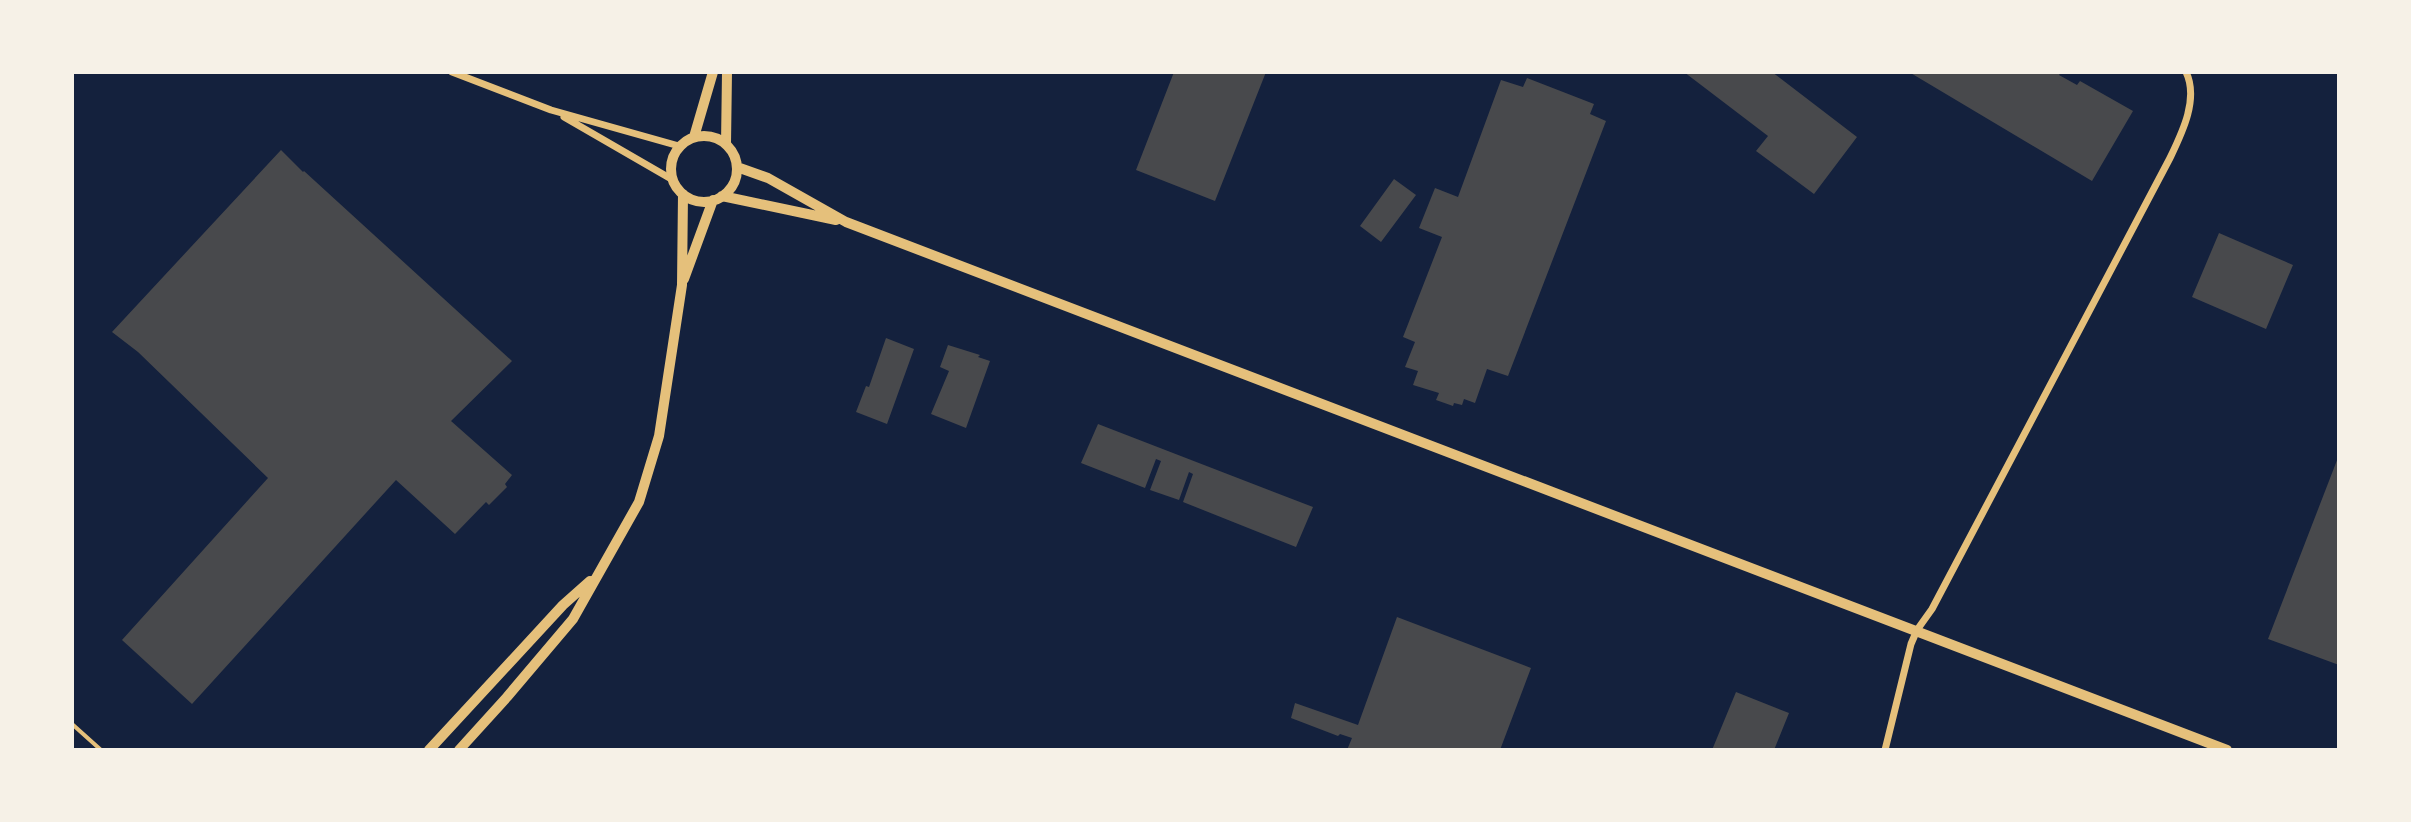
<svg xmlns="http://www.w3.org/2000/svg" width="2411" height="822" font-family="Roboto,sans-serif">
<rect width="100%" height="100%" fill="#14213d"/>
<path fill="#48494c" d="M1174 72H1266L1215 201 1136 170Z
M1684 72H1772L1857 137 1814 194 1756 151 1768 136Z
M1909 72H2061L2059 75 2077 85 2080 81 2133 111 2092 181Z
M1527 78 1594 104 1590 114 1606 121 1508 376 1487 369 1475 403 1464 399 1462 405 1454 403 1453 406 1436 400 1439 393 1413 385 1418 371 1405 367 1415 342 1403 337 1442 237 1419 228 1435 188 1458 197 1501 80 1523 87Z
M281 150 303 172 304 171 512 361 451 421 512 475 505 484 507 487 489 505 486 502 455 534 396 480 192 704 122 640 268 478 138 352 112 332Z
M1394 179 1416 195 1381 242 1360 226Z
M2219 233 2293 265 2266 329 2192 297Z
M886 338 914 349 887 424 856 412 866 386 869 387Z
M948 345 980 355 978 357 990 361 966 428 931 414 949 371 940 367Z
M1098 424 1313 507 1296 547 1183 502 1193 474 1189 472 1179 500 1150 490 1161 461 1156 459 1145 488 1081 463Z
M2339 455V665L2268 639Z
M1397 617 1531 668 1500 750H1347L1352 738 1340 734 1338 736 1291 718 1295 703 1358 725Z
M1736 692 1789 713 1774 750H1712Z"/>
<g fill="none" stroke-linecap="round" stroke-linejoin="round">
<path stroke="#e5c07b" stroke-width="4" d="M72 724 101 750"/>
<path stroke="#e5c07b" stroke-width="7" d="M452 72 551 110 679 146
M564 117 673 180
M1885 750 1911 644 1917 630 1932 609 2170 158C2182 133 2199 99 2186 72"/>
<path stroke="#e5c07b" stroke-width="10" d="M671 169a33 33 0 1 1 66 0a33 33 0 1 1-66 0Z
M694 137 713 72
M726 144 727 72
M737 167 768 178 846 222 2227 750
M722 196 836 220
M684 279 713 200
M429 750 563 605 590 581
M459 750 507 697 573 619 639 502 659 436 682 285 683 194"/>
</g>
<rect width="2411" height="822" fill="none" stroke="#f6f1e7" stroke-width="148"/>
</svg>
